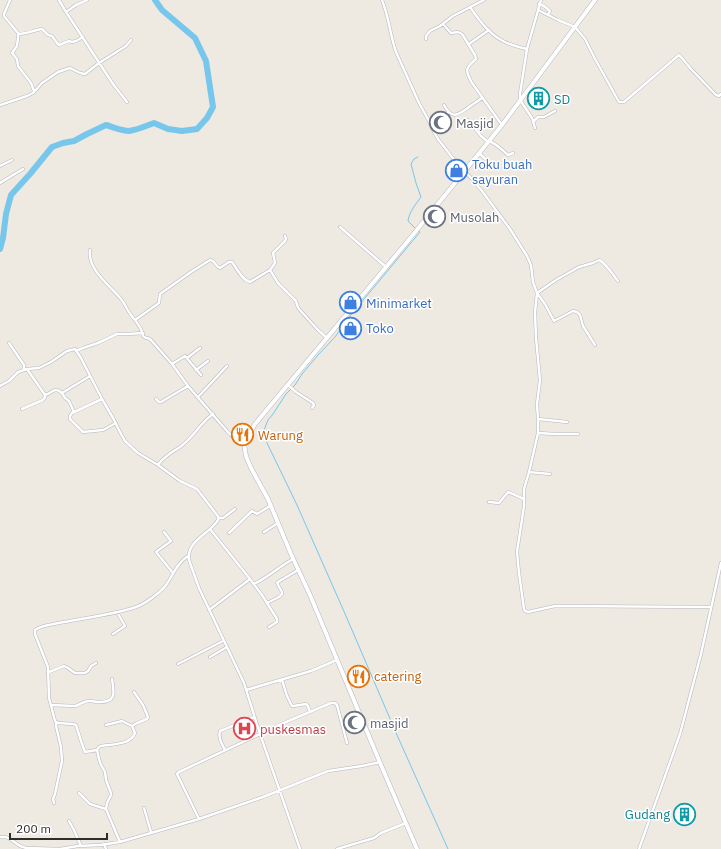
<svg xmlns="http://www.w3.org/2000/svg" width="721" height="849" font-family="'IBM Plex Sans',sans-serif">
<rect width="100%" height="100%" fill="#eee9e1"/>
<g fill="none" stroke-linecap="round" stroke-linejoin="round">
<path stroke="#77c7ed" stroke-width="1" d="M416 229 408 221C409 212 416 204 421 197L416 183 411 164 414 159 418 157
M418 231 420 232 350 316 335 337 318 355 302 374 295 385 286 394 273 414 268 420 264 430 267 443 297 505 346 616 397 735 448 849"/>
<path stroke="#77c7ed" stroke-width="6" d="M0 249 3 238 6 214 11 195 30 174 52 147 63 143 74 141 87 134 106 125C113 127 122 131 129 131 137 130 146 126 154 123L168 129 182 131 197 129 207 118 213 107 206 61 195 38 162 10 155 0"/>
<defs>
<path id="street" d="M10 0 4 14V16L18 33V36
M59 0 66 12 76 5 87 0
M382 0C389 17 390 35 396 52L419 103 429 121 434 132 438 139 455 161 472 179 482 191 510 229 527 256 531 265 533 282 537 293 535 312 536 338 540 380 537 404 538 419V433L529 472 524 489V506L517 552 519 573 524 609 525 611 528 612 555 606 711 607
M539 4 544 6 550 11 548 15
M470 7C479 20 489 34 503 41 510 45 519 47 527 49
M538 10 558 20 575 27 585 39 594 57 619 102H624L679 55 681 57 691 69 716 95 719 96 721 94
M66 12 113 84 127 102
M443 24 451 33 458 32 462 34 475 55 476 59C465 68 465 70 472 83L502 125
M18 34C27 34 34 30 42 29L48 35 52 36 57 43 59 45 69 41 72 42 76 41 83 37
M18 38 17 46 12 53 17 59 18 66 31 83 34 91
M426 39V36L430 31 440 26 453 16 484 0
M469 44 489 30
M0 105 27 96 33 93 42 83 58 72 70 68 80 73 85 74 99 63 126 46 131 40
M444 105C452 120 458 115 469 107 473 104 478 101 482 98
M441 117 449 112
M468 120 481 136 488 142
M534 121 538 117H544L555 111
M535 128 532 118 520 100V94L527 49 541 0
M489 141C497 144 502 150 508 155L513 153
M479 153 493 166
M0 166 12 160
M0 183 23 169
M340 227 386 267
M285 236 286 239 285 241 273 253 275 263 270 270 278 283 296 301 297 305 299 309 318 330 327 338
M90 250C87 269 110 286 121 299 125 304 127 310 131 315 136 322 142 327 143 336L146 338H148L151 340 172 364 188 386 227 431 237 441 244 444
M135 320 159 303 160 294 191 272 210 260 213 261 218 267 220 268 229 262H232C237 269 242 280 250 282L270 270
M9 343 24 365V369
M595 345 583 326 580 315 577 312 573 311 554 321 545 304 537 293 556 280 579 267 593 263 599 260C606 263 613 275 618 281
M76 351 83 348 98 343 117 334H128L143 333
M187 358 200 348
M172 364 185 356 201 375
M27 369 45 395C53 393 54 386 62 393L90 376
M196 370 208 361
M288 385 296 392 313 403 314 405 312 408
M0 386 9 381 18 372 27 369 39 368 51 362 67 351 75 349 81 358 102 399 113 418 121 434 125 441 138 453 158 465 180 481 197 489 217 515 219 518
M62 393 65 398 69 401 74 412
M198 397 227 366
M102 399 72 413 70 416V419L83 432 103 430 116 423
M156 399 159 402H161L188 386
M22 409 43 400 45 397V395
M538 419 567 422
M538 433 556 434H578
M158 465C163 457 172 452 180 447 193 438 200 423 213 414
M529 472 550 474
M489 502 499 503 508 492 524 499
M235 509 223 518H219C213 533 186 539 189 560L199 588 244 683 260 734 300 849
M210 529 250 579
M164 532 171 541 156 552 173 573
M264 532 278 523
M229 533 252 511 257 514 270 506
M254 584C268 577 279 567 293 559
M267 603 279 597 282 594V592L277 583 278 582 298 570
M209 610 250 579 262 595 277 619V622L269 627
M113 634 125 626 117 612
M210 657 227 647
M178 664 223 641
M49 672 64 666 68 668 75 673H85L88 671 91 666 96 663
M282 680 287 696 292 706H293L306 704 308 706 310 712
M246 690 311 671 337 660
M134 692 143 705 148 717 147 719 137 723 132 726 135 733C131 745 112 744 101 746L99 747 97 750 85 752 82 744 76 725 73 724 58 723 55 721 49 698 48 667 46 662 35 634V630C41 625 61 623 70 621 92 617 115 614 136 607 145 604 161 592 166 585 173 575 177 563 188 556
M51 705 75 706C80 705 84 700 90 701 93 701 96 702 100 702 117 702 114 692 112 679
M106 725 122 721 132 726
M97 750 100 763 105 772 106 780 111 793V795L107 803 106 809 120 842
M225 750C222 744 218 738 220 731L254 717
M79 793 90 804 106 809
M54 803 53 799 55 794 62 761 61 747 56 726V723
M144 808 151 832
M199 819 178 776 177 774 179 772 279 725 331 703H335L337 705 347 743
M69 821 74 830 81 846
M0 837H6L10 839 20 846 26 848 60 849 78 846 100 845 120 842 199 819 263 797 328 771 362 766 380 762
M104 844 106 849
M337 849 374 838 381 833 406 823
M639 849 680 734 701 654 721 563"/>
<path id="secondary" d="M417 849 381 765 310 595 291 554 268 499 251 468 246 456 244 444 248 436 255 424 407 242 502 125 595 0"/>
</defs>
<use href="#street" stroke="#b4b6c0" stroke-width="3.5"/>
<use href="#secondary" stroke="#b4b6c0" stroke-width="5"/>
<use href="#street" stroke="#fff" stroke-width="2.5"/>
<use href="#secondary" stroke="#fff" stroke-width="4"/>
</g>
<defs>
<symbol id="building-ring" viewBox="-11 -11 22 22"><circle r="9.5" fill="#fff" stroke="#0f9aa8" stroke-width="1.5"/><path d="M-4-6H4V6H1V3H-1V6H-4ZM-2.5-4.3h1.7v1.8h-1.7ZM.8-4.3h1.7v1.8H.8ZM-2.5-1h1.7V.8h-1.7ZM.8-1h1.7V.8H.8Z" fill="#0f9aa8"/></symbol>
<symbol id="mosque-ring" viewBox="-11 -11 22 22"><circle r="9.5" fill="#fff" stroke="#6b7280" stroke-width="1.5"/><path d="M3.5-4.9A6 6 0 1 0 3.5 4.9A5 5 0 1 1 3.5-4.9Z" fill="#6b7280"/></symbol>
<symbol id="shop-ring" viewBox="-11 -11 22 22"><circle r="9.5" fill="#fff" stroke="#3f7fe0" stroke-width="1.5"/><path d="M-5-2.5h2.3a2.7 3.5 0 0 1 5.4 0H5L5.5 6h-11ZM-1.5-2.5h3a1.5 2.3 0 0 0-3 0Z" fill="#3f7fe0"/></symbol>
<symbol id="restaurant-ring" viewBox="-11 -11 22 22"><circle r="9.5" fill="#fff" stroke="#e8710a" stroke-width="1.5"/><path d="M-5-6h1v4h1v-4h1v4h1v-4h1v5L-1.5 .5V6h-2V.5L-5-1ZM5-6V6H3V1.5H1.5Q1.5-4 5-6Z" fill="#e8710a"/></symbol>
<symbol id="hospital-ring" viewBox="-11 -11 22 22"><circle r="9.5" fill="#fff" stroke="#e0444e" stroke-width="1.5"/><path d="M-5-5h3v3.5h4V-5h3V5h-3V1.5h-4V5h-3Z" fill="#e0444e"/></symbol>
</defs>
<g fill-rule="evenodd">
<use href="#building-ring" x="526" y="86" width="25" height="25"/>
<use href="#mosque-ring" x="428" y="110" width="25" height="25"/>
<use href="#shop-ring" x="444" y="158" width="25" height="25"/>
<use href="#mosque-ring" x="422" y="204" width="25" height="25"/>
<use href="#shop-ring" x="338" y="290" width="25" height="25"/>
<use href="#shop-ring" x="338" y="316" width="25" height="25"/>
<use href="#restaurant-ring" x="230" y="422" width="25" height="25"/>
<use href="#restaurant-ring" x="346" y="664" width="25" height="25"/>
<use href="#mosque-ring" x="342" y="710" width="25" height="25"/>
<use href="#hospital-ring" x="232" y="716" width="25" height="25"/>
<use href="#building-ring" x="672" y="802" width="25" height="25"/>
</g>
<g text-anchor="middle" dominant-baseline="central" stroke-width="3" stroke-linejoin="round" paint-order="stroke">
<g font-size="13" fill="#0d838f" stroke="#fff" text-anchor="start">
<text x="554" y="99">SD</text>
<text x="670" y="814" text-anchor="end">Gudang</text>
</g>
<g font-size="13" fill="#5b616d" stroke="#fff" text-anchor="start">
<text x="456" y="123">Masjid</text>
<text x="450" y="217">Musolah</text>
<text x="370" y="723">masjid</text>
</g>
<g font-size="13" fill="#366cbe" stroke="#fff" text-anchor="start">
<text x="472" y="164">Toku buah<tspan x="472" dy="15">sayuran</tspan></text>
<text x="366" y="303">Minimarket</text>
<text x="366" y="328">Toko</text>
</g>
<g font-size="13" fill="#c56008" stroke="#fff" text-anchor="start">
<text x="258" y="435">Warung</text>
<text x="374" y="676">catering</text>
</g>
<g font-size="13" fill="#be3a42" stroke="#fff" text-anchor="start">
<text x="260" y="729">puskesmas</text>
</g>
</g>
<path d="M10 833v6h97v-6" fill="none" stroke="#2d2d2d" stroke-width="2"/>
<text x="16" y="833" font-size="12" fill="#2d2d2d" stroke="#ffffff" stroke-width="3" paint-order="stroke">200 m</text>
</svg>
